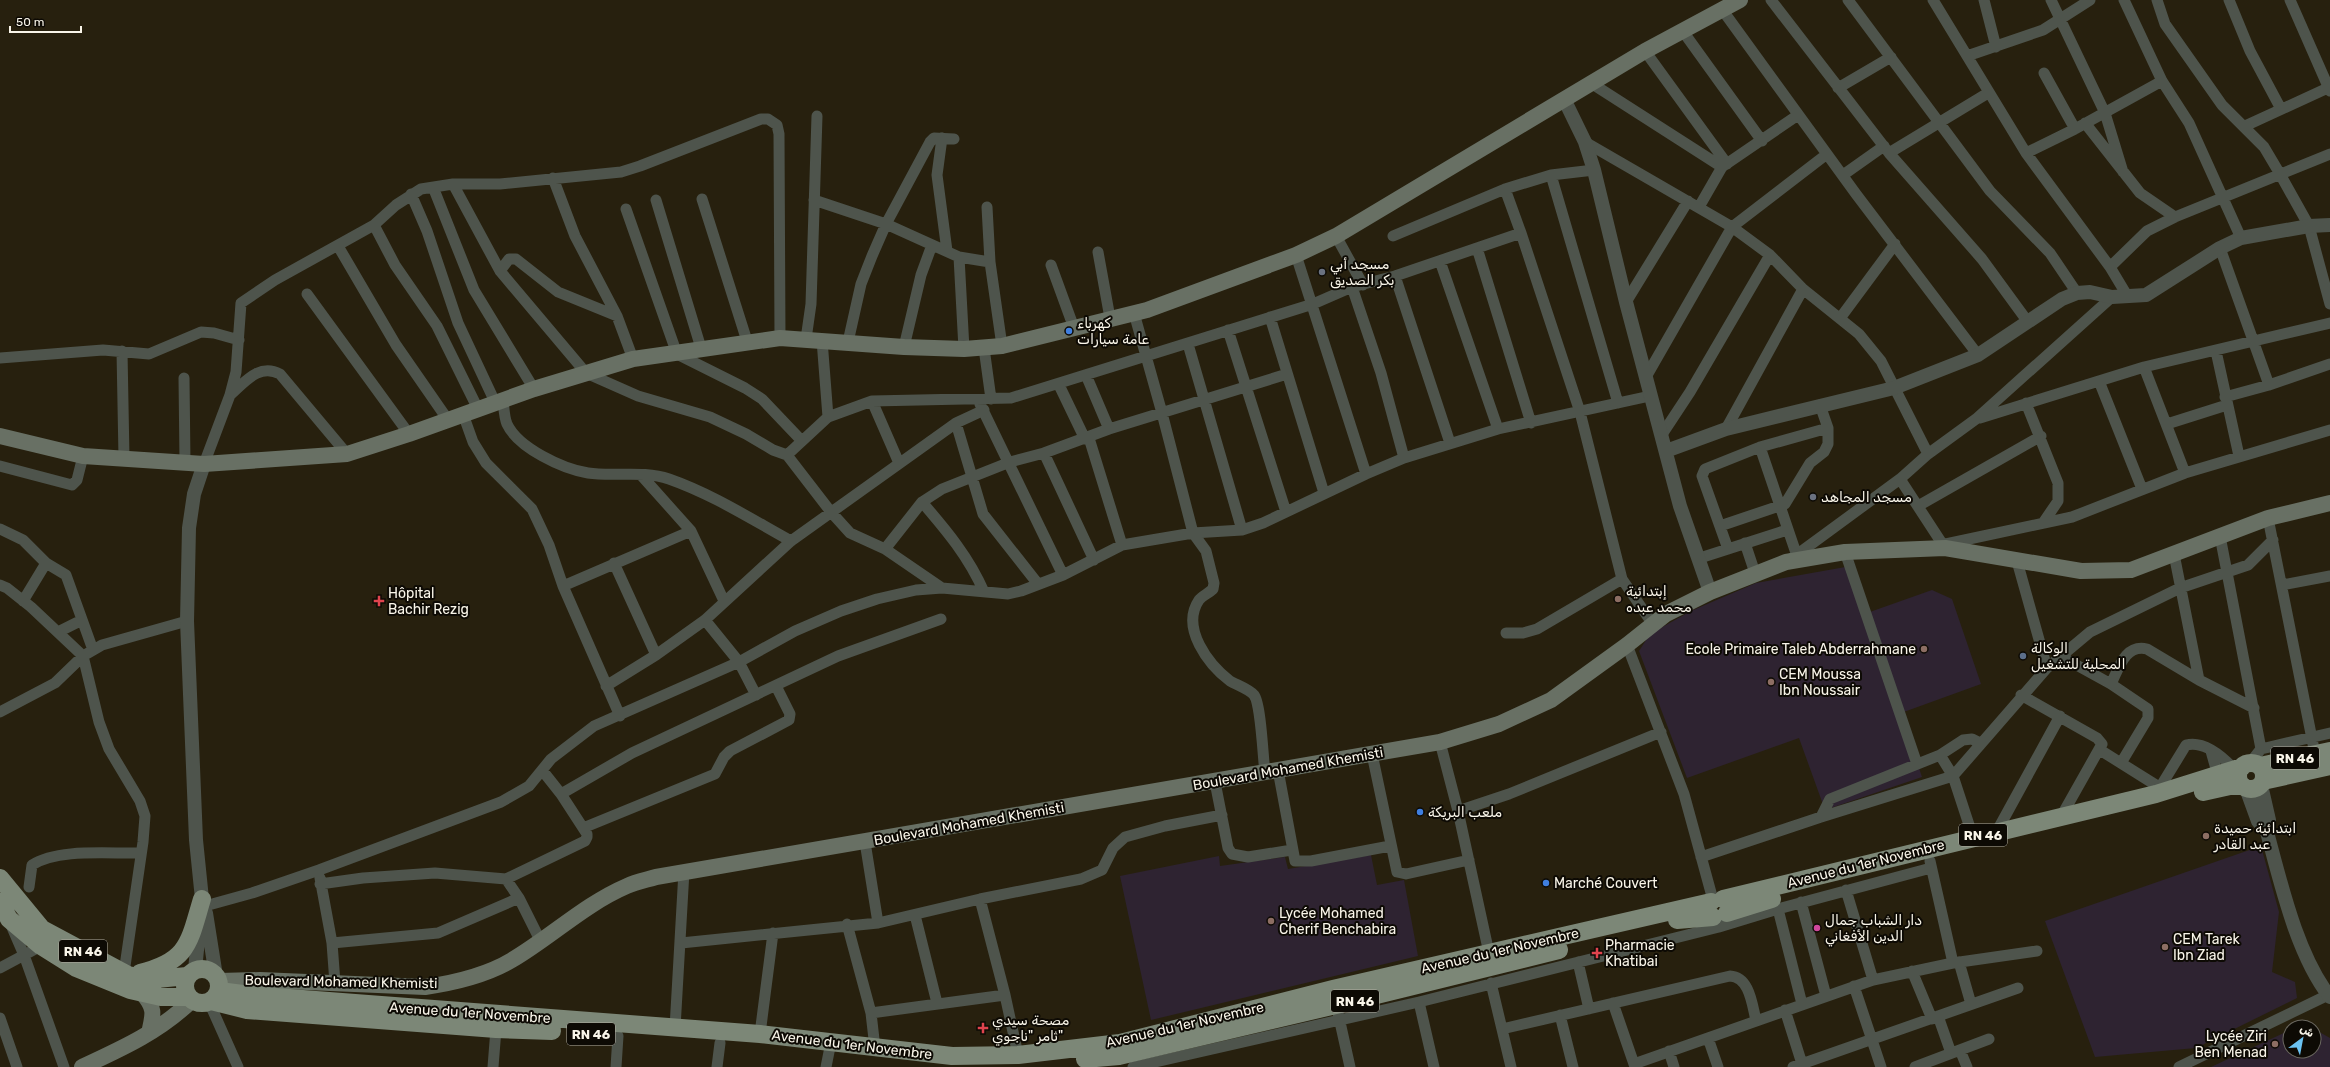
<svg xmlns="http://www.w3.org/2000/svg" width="2330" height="1067" font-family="Rubik,'Noto Sans Arabic',sans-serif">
<rect width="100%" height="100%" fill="#27200e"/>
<path fill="#2e2331" d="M1851 566 1867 613 1932 590 1952 599 1981 684 1901 713 1922 777 1825 810 1799 738 1687 778 1639 651 1650 634 1691 611 1756 583Z
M2261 846 2279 912 2272 972 2295 982 2297 998 2196 1048 2095 1057 2045 921Z
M1371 855 1377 885 1404 880 1418 956 1151 1020 1120 876 1219 856 1220 866 1285 857 1288 869Z
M2314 1029 2330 1038V1067H2211L2290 1030V1051H2314Z"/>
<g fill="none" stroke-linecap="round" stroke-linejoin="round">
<path stroke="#4e544c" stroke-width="11" d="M1771 0 1889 153 1982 259 2028 322
M1848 0 1990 191 2050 253 2077 293
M1933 0 2026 153 2110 267 2128 297
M1984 0 1996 47
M2051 0 2105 113 2123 172
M2124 0 2162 81 2189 123 2241 238
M2157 0 2165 24 2222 105 2264 147 2280 174 2309 226 2330 304
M2229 0 2250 51 2281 109
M2290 0 2330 91
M1721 8 1856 194 1978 355
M1682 30 1762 141
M1645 51 1727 164
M1967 56 2043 30 2090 0
M2044 73 2075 129
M1591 83 1722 167
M1838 88 1891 57
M2085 123 2140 193 2175 217
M2245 126 2330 87
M942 138 937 175 947 251
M1585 142 1732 227 1770 255 1803 289 1859 334 1881 361 1928 454
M1889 153 1988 93
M2026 153 2075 129 2162 81
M1551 175 1618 403
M1843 175 1884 146
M553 178 575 236 617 316 633 359
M453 184 500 271 586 373 638 396 710 417 746 434 773 450 787 455 828 417 872 401 1011 398 1313 304 1352 287 1395 276 1521 233
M433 187 474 290 534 389
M1505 189 1521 233 1580 412 1622 579 1652 623
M411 194 427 231 458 323 495 402
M702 199 747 341
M656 200 701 348
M814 200 886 224 959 257 990 262
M987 207 990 262 1002 346
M1699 207 1722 167 1798 115
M626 209 677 354 745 388 762 399 801 440
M374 225 395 265 437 326 478 409
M1336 236 1363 285
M1393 236 1505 189 1551 175 1594 170
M338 246 396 345 448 420
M1477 248 1531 423
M2220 248 2269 385
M1098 252 1110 318
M1296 255 1366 474
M959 257 964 349
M1440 261 1498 429
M1051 265 1074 328
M2110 267 2147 231 2175 217 2330 154
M500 271 509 259H516L558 292 617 316
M1395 276 1450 443
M1352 287 1381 373 1404 458
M307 294 409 434
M1626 302 1688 201
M1134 313 1162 413 1193 533 1206 551 1214 583 1213 589C1209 593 1202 596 1199 600 1180 628 1209 665 1230 681 1237 685 1249 689 1254 695 1261 704 1263 758 1265 773
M1270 317 1324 493
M1841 317 1895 244
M1228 330 1286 512
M806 339 811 304 817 116
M822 340 828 417
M848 342 861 284 872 256 886 224 930 142 934 138 954 139
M1188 344 1242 530
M904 347 921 275 932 245
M984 348 991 399
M122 351 124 458
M2216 351 2239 456
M0 358 103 350 149 354 201 332 214 333 239 340
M2144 367 2185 473
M1086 375 1109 429
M1646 377 1732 227 1827 154
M184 378 185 462
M2099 381 2142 489
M1059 385 1085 439
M230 395C245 382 259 363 280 374L347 454
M2225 397 2269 385 2330 364
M503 400C504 407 504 417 507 424 518 448 563 469 588 473 614 477 643 470 669 479 712 494 751 519 791 541
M872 401 899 463
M2026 403 2058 483V501L2043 523
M980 404 1063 575
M463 414 473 442 486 463 532 509 549 545 563 586 620 716
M1980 418 2144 367 2330 323
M956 423 983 514 1038 584
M2167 424 2227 405
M1726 429 1803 289
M1661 436 1690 392 1770 255
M1089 438 1122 545
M1760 447 1797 556
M1044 453 1094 560
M787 455 831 512 850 533 885 549 942 588
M204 464 230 395 236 372 241 303 275 280 374 225 396 205 421 189 453 184H500L621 172 640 166 761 119H768L777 125 779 134 780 338
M0 466 72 485 77 480 83 456
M641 475 691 531 724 601
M1900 479 1945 548
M922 502C946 530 969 557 984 592
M1918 506 2041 436
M2268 518 2315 754
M1720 526 1785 504 1810 463 1824 452 1828 444V428L1820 405
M0 529 23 540 46 563 66 575 93 650
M2220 536 2261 749
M1745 543 1755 573
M1941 545 2072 517 2185 473 2330 430
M885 549 922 502 942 489 1010 462 1044 453 1109 429 1287 374
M1728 549 1702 476 1705 469 1760 447 1828 428
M1845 552 1917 764
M2174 554 2199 680
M1700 558 1787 530
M1791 559 1900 479 1928 454 1976 419 2112 297
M2017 561 2047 668
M614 563 656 655
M0 585 7 588 31 607 83 656 99 722 109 749 140 801 145 816 143 842 124 973
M2282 585 2330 576
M563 586 691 531
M23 601 46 563
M705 620 739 662 756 695
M58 632 82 620
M1506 633H1523L1537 629 1622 579
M1627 645 1684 794 1713 900
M2062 657 2111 684 2148 709V718L2121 763
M2111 684C2119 668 2125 644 2147 649L2199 680 2254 708
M606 686 656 655 705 620 791 541 956 423 984 410
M2021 695 2097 738 2102 744 2062 815
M0 712 55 683 83 656 102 645 187 621
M1440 742 1458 811 1489 953
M2100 750 2159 787
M2211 751 2218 776
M1372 754 1397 872 1406 874 1469 860
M1940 755 1953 776 1973 837
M2250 763 2261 749 2330 733
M1278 770 1295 861H1311L1390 846
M1215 782 1228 848 1232 854 1248 857 1292 850
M561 794 632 753 838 656 941 619
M2156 794 2186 745C2205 740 2224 758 2235 770
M1458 811 1509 794 1661 732
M1821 817 1830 799 1940 755 1963 740 1972 739 1980 743
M583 828 715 774 724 757 730 751 789 720 790 714 776 686
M1997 831 2060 716
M865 842 878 923
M1701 857 1821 817 1953 776 2047 668 2090 632 2180 588 2248 565 2273 540
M320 878 332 943 335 983
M506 879 519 898 540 940
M320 884 363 878 435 873 506 879 585 841 587 837V834L561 794 542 770
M29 887 32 865C58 848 110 854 141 853
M1846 890 1873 980
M980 899 1005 995 1018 1055
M1801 902 1826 996
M205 906 252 893 319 870 501 802 529 786 551 759 594 726 739 662 795 631 841 611 877 599 916 590 942 588 1008 594 1021 591 1063 575 1122 545 1193 533 1242 530 1263 523 1366 474 1404 458 1498 429 1650 396
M1778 909 1802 1004
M915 915 937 1003
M847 924 871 1013 875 1048
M11 925 24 955 64 1067
M1719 927 1778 909 1931 868
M332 943 438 933 519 898
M681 943 878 923 980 899 1081 879 1102 870 1113 848 1125 837 1165 826 1222 815
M1578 962 1589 1009
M1959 962 1971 1004
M1953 963 2037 951
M0 968 41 946
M1912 971 1932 1019
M1491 983 1511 1067
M1854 986 1881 1067
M209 1002 238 1067
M1419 1002 1434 1067
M1613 1003 1635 1067
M1785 1010 1803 1067
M871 1013 1005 995
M1338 1013 1350 1067
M1560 1015 1573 1067
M1938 1016 1951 1053
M0 1018 17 1067
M675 1028 684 871
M1502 1029 1730 976C1750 977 1752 1005 1756 1020
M760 1034 773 933
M1708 1038 1718 1067
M1960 1050 1967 1067
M1669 1051 1674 1067
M1634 1064 1873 980 1953 963 1930 861
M493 1067 496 1029
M616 1067 618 1036
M717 1067 720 1043
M826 1067 831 1042
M1133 1067 1419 1002 1719 927 1720 918
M1793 1067 2018 988
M1915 1067 1989 1039
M2179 1067 2328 995"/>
<path stroke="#4e544c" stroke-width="14" d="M1565 101 1585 142 1594 170 1626 302 1680 506 1710 592
M1666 451 1726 429 1894 388 1978 355 2062 299 2077 293 2090 292 2112 297 2146 295 2220 248 2241 238 2309 226 2330 225
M2261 785 2269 820 2267 832
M2246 788 2258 821 2267 832C2281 884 2297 955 2330 997
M206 913 216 976
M195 970 202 899 196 840 187 621 189 528 194 494 204 464"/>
<path stroke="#687064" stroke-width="16" d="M0 436 83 456 204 464 347 454 409 434 534 389 633 359 780 338 904 347 964 349 1002 346 1147 310 1296 255 1336 236 1645 51 1740 0
M219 981 260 980 425 987C453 983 487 975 512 960 551 937 585 904 627 886 636 882 646 880 656 877L1440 742 1499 724 1551 700 1627 645 1666 614 1710 592 1786 562 1845 552 1945 548 2081 571 2131 570 2268 518 2330 503
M143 994C156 1009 153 1015 149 1033
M82 1067C121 1049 161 1031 192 1000"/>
<path stroke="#7c8777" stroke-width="18" d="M2238 776a13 13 0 1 1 26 0a13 13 0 1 1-26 0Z
M2260 766 2330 751
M2263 781 2330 766
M2203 792 2230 786H2243
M0 878 42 929 128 975 147 980 187 976
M1723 899 2156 794 2242 767
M0 902 9 919 41 946 76 968 130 990 161 997H189
M1727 913 1772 899
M1677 920 1713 917
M185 986a17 17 0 1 1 34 0a17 17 0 1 1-34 0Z
M140 973C189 961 189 942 202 899
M219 991 251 995 760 1034 952 1056 1018 1055 1120 1043 1333 989 1711 902
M211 1001 247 1010 496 1029 552 1031
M1085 1059 1119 1056 1336 1005 1559 950"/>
</g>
<g fill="#6b7280" stroke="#0d0a04" stroke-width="1.5">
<circle cx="1322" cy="272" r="4"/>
<circle cx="1813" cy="497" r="4"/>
</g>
<g fill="#3f7fe0" stroke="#0d0a04" stroke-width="1.5">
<circle cx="1069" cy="331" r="4"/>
<circle cx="1420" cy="812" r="4"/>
<circle cx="1546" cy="883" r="4"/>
</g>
<g fill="#8d6e63" stroke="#0d0a04" stroke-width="1.5">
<circle cx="1618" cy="599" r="4"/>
<circle cx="1924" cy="649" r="4"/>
<circle cx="1771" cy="682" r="4"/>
<circle cx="2206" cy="836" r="4"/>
<circle cx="1271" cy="921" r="4"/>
<circle cx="2165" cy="947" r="4"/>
<circle cx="2275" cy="1044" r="4"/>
</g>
<g fill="#e0444e" stroke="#0d0a04" stroke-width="1.5">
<path d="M377 595h4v4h4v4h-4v4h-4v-4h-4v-4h4z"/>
<path d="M1595 947h4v4h4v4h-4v4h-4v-4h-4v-4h4z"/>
<path d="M981 1022h4v4h4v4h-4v4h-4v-4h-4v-4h4z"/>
</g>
<circle fill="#5c6f8a" stroke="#0d0a04" stroke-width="1.5" cx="2023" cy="656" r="4"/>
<circle fill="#d1479c" stroke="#0d0a04" stroke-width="1.5" cx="1817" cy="928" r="4"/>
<g text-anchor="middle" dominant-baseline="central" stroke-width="4" stroke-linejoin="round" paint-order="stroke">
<g fill="#0d0a04" stroke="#b2aea4" stroke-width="1">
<rect x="2271" y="747" width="48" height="22" rx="3"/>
<rect x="1959" y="824" width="48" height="22" rx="3"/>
<rect x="59" y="940" width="48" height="22" rx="3"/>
<rect x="1331" y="990" width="48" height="22" rx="3"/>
<rect x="567" y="1023" width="48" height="22" rx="3"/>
</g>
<g font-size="13" font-weight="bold" fill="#f9f5e9">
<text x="2295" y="758">RN 46</text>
<text x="1983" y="835">RN 46</text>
<text x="83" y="951">RN 46</text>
<text x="1355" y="1001">RN 46</text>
<text x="591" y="1034">RN 46</text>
</g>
<g font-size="14" fill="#f9f5e9" stroke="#0d0a04" text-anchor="start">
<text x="1330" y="264">مسجد أبي<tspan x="1330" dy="16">بكر الصديق</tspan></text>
<text x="1077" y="323">كهرباء<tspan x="1077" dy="16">عامة سيارات</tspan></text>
<text x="1821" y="497">مسجد المجاهد</text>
<text x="1626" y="591">إبتدائية<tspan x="1626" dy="16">محمد عبده</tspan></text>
<text x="388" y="593">Hôpital<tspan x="388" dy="16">Bachir Rezig</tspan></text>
<text x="2031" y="648">الوكالة<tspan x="2031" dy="16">المحلية للتشغيل</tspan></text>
<text x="1916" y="649" text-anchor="end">Ecole Primaire Taleb Abderrahmane</text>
<text x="1779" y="674">CEM Moussa<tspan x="1779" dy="16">Ibn Noussair</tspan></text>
<text x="1428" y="812">ملعب البريكة</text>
<text x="2214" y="828">ابتدائية حميدة<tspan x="2214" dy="16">عبد القادر</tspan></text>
<text x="1554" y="883">Marché Couvert</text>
<text x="1279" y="913">Lycée Mohamed<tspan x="1279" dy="16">Cherif Benchabira</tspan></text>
<text x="1825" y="920">دار الشباب جمال<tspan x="1825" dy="16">الدين الأفغاني</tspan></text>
<text x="2173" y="939">CEM Tarek<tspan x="2173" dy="16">Ibn Ziad</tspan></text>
<text x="1605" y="945">Pharmacie<tspan x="1605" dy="16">Khatibai</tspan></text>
<text x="992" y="1020">مصحة سيدي<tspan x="992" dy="16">ثامر "ناجوي"</tspan></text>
<text x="2267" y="1036" text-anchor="end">Lycée Ziri<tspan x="2267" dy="16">Ben Menad</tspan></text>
</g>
<g font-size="14" fill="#f9f5e9" stroke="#0d0a04">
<text transform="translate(1288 769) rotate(-10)">Boulevard Mohamed Khemisti</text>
<text transform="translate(969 824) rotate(-10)">Boulevard Mohamed Khemisti</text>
<text transform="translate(1866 864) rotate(-14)">Avenue du 1er Novembre</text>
<text transform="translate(1500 951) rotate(-13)">Avenue du 1er Novembre</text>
<text transform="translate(341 982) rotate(1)">Boulevard Mohamed Khemisti</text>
<text transform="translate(470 1013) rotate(4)">Avenue du 1er Novembre</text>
<text transform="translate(1185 1025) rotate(-13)">Avenue du 1er Novembre</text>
<text transform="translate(852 1045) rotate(7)">Avenue du 1er Novembre</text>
</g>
</g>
<g transform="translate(2302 1039) rotate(32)"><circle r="19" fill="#0d0a04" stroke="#6b6860"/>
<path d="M0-3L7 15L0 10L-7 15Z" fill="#6bc3f2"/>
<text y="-6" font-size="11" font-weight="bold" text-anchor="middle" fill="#f9f5e9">ش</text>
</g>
<path d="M10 26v6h71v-6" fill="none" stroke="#f9f5e9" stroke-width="2"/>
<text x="16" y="26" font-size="12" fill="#f9f5e9" stroke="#0d0a04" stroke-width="3" paint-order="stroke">50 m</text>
</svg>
